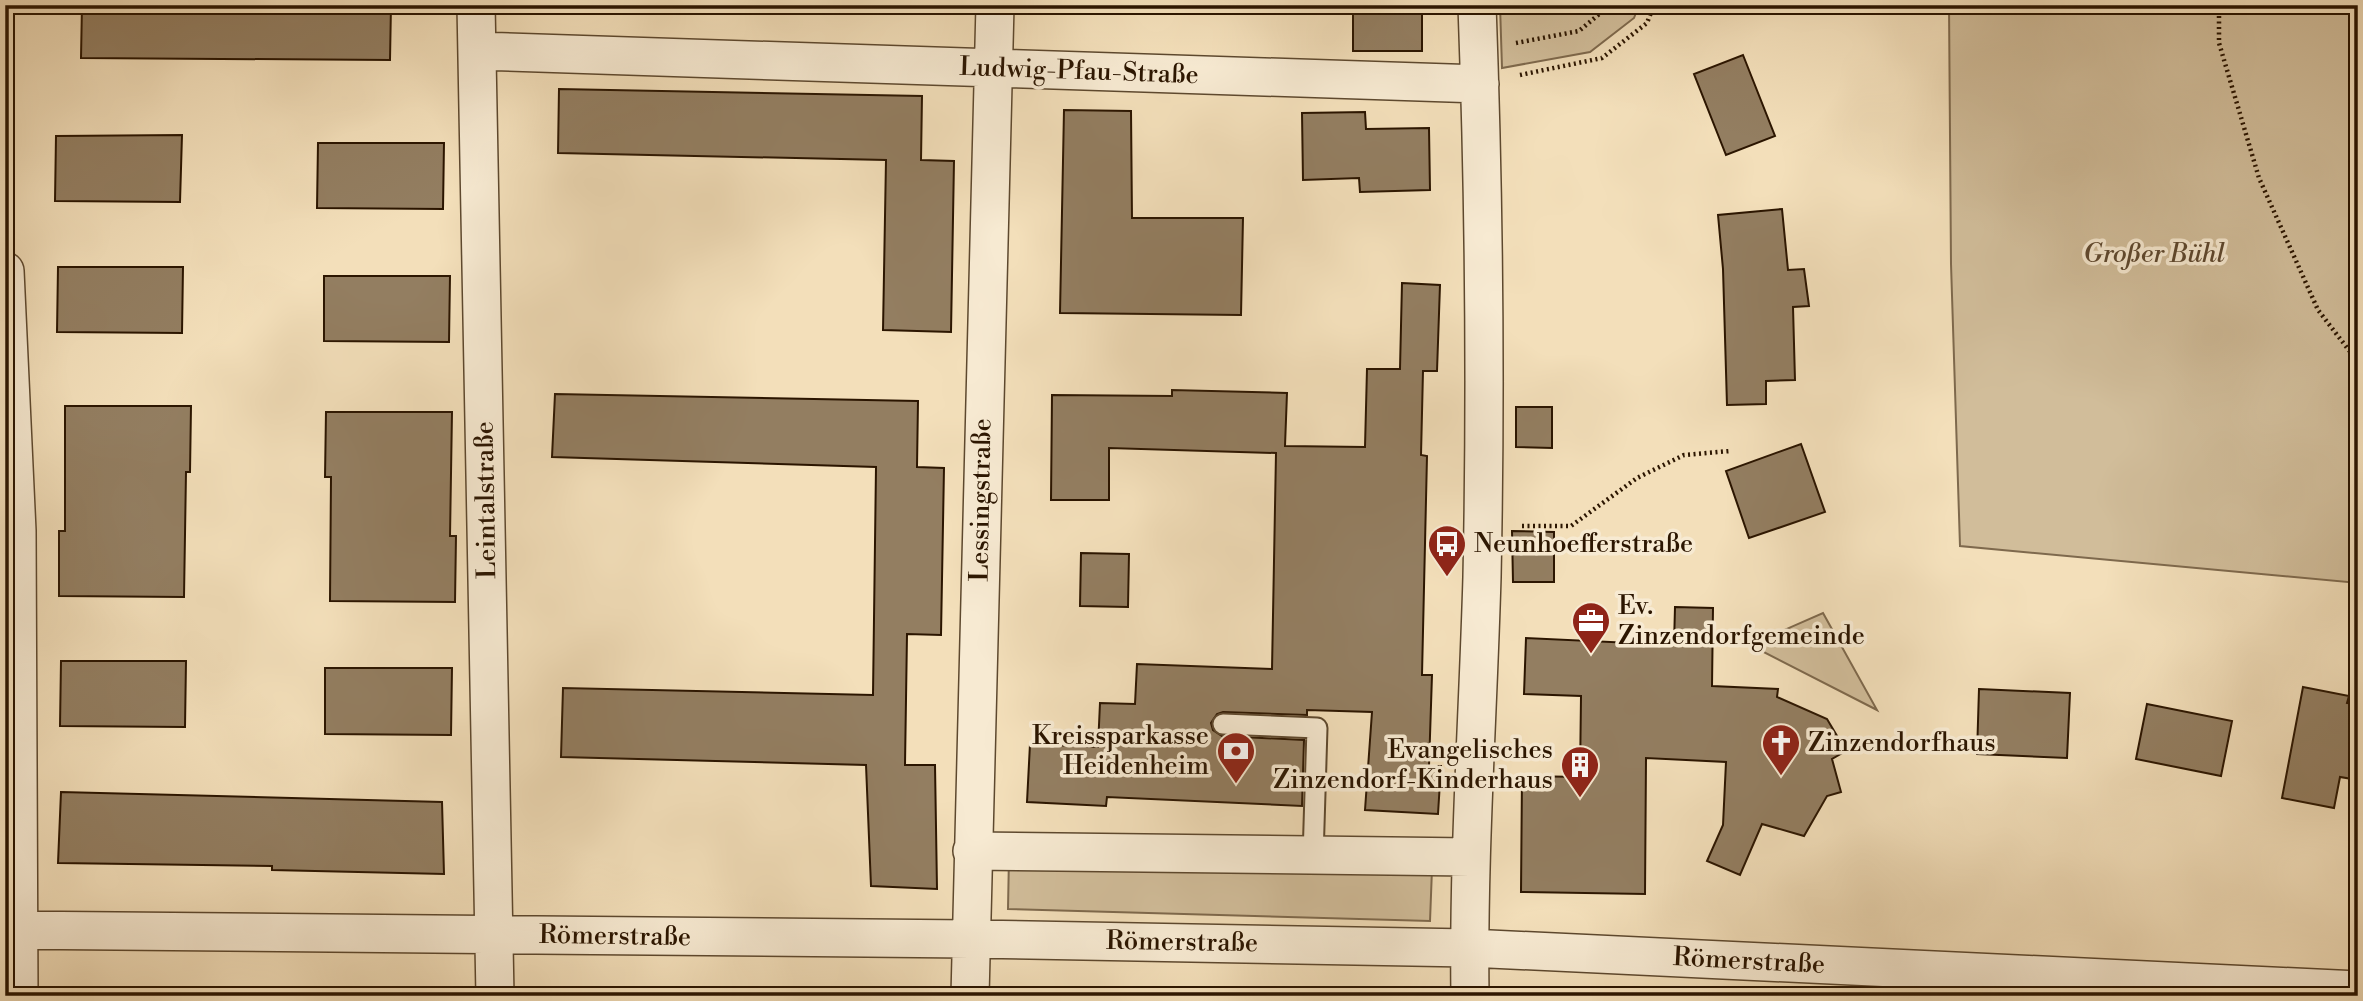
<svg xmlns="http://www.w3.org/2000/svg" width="2363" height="1001" font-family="'Libre Bodoni',serif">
<rect width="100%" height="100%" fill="#f3dfba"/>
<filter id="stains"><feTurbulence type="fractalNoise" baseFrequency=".00286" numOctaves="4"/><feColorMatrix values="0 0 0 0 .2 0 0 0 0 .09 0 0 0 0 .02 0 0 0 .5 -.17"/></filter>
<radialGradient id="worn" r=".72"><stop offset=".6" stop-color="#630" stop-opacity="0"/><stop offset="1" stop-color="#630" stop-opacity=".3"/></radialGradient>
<path fill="#d1bd9a" stroke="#7e694d" stroke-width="2" d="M1500 5H1639L1634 18 1590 52 1502 68Z
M1949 5H2358V583L1960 546 1951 264Z
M1823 613 1877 710 1750 645Z
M1009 856 1432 869 1430 921 1008 909Z"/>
<path fill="#937e61" stroke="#2b1500" stroke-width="2" d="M82 5H391L390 60 81 58Z
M1353 5H1422V51H1353Z
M1743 55 1775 136 1726 155 1694 74Z
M559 89 922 96 921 160 954 161 951 332 883 330 886 160 558 153Z
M1064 110 1131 111 1132 218H1243L1241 315 1060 313Z
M1365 112 1366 129 1429 128 1430 190 1360 192 1359 178 1303 180 1302 113Z
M182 135 180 202 55 201 56 136Z
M318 143H444L443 209 317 208Z
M1782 209 1788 270 1804 269 1809 306 1793 307 1795 380 1766 381V404L1727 405 1723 269 1718 215Z
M58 267H183L182 333 57 332Z
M324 276H450L449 342 324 341Z
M1402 283 1440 285 1437 371H1423L1421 455 1427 456 1422 675H1432L1429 766H1441L1438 814 1365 810 1372 712 1307 710V715L1223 712 1217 714 1211 723 1213 730 1222 736 1304 740 1302 806 1107 797 1106 806 1027 802 1030 744 1098 747 1100 703 1135 704 1137 664 1272 669 1276 453 1109 448V500H1051L1052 395 1172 396V390L1287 393 1285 446 1365 447 1367 369H1400Z
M555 394 918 401 917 467 944 468 941 635 907 634 905 765H935L937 889 871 886 866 765 561 757 563 688 873 695 876 467 552 457Z
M65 406H191L190 472H186L184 597 59 596V531H65Z
M1516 407H1552V448L1516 447Z
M326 412H452L450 536H456L455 602 330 601 331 477H325Z
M1801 444 1825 512 1749 538 1726 471Z
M1512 531 1554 532V582H1513Z
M1081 553 1129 554 1128 607 1080 606Z
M1675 607 1713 608 1712 686 1778 689 1777 697 1827 719 1846 751 1832 759 1841 792 1827 796 1804 836 1762 824 1740 875 1707 861 1723 825 1726 762 1646 758 1645 894 1521 892 1522 776 1580 777 1581 696 1524 694 1526 638 1674 645Z
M61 661H186L185 727 60 726Z
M325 668H452L451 735 325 734Z
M2303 687 2349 696 2347 703 2358 705V780L2340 777 2334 808 2282 798Z
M1979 689 2070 693 2067 758 1977 754Z
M2147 704 2232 721 2221 776 2136 759Z
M61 792 442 802 444 874 272 870V866L58 863Z"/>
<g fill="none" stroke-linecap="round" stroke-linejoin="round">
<defs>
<path id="lane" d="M1223 724 1317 728 1313 858"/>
<path id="street" d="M476 5 495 996
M477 51 1480 84
M5 271 17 531 19 996
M972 851 1470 857
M5 930 970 939 1469 948 2358 990
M970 996 995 5
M1470 996C1468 856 1478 717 1482 577 1486 387 1484 196 1477 5"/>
</defs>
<use href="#lane" stroke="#5d482e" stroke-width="23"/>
<use href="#street" stroke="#5d482e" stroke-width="40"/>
<path stroke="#2b1500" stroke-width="4.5" stroke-dasharray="2 3.5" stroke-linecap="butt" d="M2219 5V43L2259 178 2318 310 2358 362
M1516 43 1579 31 1610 5
M1520 75 1602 58 1647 23 1654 5
M1522 526H1571L1637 478 1684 455 1730 451
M1591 639 1593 617"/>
<use href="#lane" stroke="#f7ead2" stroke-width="19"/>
<use href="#street" stroke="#f7ead2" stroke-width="37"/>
</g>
<defs>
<symbol id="bus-pin" viewBox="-11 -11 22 30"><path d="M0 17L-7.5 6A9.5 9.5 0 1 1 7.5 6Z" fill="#8f2418" stroke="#f7ead2"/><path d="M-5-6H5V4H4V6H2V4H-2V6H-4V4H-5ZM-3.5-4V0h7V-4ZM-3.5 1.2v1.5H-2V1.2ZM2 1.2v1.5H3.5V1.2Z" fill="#fff"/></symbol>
<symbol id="office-pin" viewBox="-11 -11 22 30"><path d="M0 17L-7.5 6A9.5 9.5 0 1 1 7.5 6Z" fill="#8f2418" stroke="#f7ead2"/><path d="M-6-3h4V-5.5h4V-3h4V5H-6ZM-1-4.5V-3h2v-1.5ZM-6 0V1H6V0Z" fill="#fff"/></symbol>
<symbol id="church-pin" viewBox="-11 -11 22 30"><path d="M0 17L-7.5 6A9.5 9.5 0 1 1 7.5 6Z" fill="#8f2418" stroke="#f7ead2"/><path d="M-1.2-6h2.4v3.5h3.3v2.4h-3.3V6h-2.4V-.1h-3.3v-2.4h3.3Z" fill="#fff"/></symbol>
<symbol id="bank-pin" viewBox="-11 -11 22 30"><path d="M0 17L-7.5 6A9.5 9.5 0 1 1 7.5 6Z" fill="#8f2418" stroke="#f7ead2"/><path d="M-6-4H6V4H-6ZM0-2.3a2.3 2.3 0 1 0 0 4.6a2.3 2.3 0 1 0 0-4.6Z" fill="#fff"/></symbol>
<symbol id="building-pin" viewBox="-11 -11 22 30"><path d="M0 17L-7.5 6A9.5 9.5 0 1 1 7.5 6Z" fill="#8f2418" stroke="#f7ead2"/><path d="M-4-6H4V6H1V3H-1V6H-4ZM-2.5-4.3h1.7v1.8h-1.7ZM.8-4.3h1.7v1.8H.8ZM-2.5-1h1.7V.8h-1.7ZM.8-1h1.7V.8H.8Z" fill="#fff"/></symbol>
</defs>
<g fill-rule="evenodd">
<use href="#bus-pin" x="1425" y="522" width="44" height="60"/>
<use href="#office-pin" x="1569" y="599" width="44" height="60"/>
<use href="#church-pin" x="1759" y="721" width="44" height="60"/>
<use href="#bank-pin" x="1214" y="729" width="44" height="60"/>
<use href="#building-pin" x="1558" y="743" width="44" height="60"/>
</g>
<g text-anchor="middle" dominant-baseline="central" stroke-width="7" stroke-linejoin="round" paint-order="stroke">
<g font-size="26" fill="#2b1500" stroke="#f7ead2">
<text transform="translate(1079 71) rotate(2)">Ludwig-Pfau-Straße</text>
<text transform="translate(486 500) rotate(-91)">Leintalstraße</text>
<text transform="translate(981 500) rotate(-89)">Lessingstraße</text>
<text transform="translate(615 936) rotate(1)">Römerstraße</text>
<text transform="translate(1182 942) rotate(1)">Römerstraße</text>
<text transform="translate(1749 961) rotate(3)">Römerstraße</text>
</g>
<g font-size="26" font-style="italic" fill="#5d472e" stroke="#f7ead2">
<text x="2154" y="254">Großer Bühl</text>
</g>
<g font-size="26" fill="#2b1500" stroke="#f7ead2" text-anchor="start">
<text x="1474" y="544">Neunhoefferstraße</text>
<text x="1618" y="606">Ev.<tspan x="1618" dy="30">Zinzendorfgemeinde</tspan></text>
<text x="1209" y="736" text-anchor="end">Kreissparkasse<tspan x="1209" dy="30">Heidenheim</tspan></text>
<text x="1808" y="743">Zinzendorfhaus</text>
<text x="1553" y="750" text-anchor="end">Evangelisches<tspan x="1553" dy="30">Zinzendorf-Kinderhaus</tspan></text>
</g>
</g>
<rect width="2363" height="1001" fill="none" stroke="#f3dfba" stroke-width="28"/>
<rect x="7" y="7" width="2349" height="987" fill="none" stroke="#2b1500" stroke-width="3.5"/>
<rect x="14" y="14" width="2335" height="973" fill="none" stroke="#2b1500" stroke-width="2"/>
<rect width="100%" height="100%" filter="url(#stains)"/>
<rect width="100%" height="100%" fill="url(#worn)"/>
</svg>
